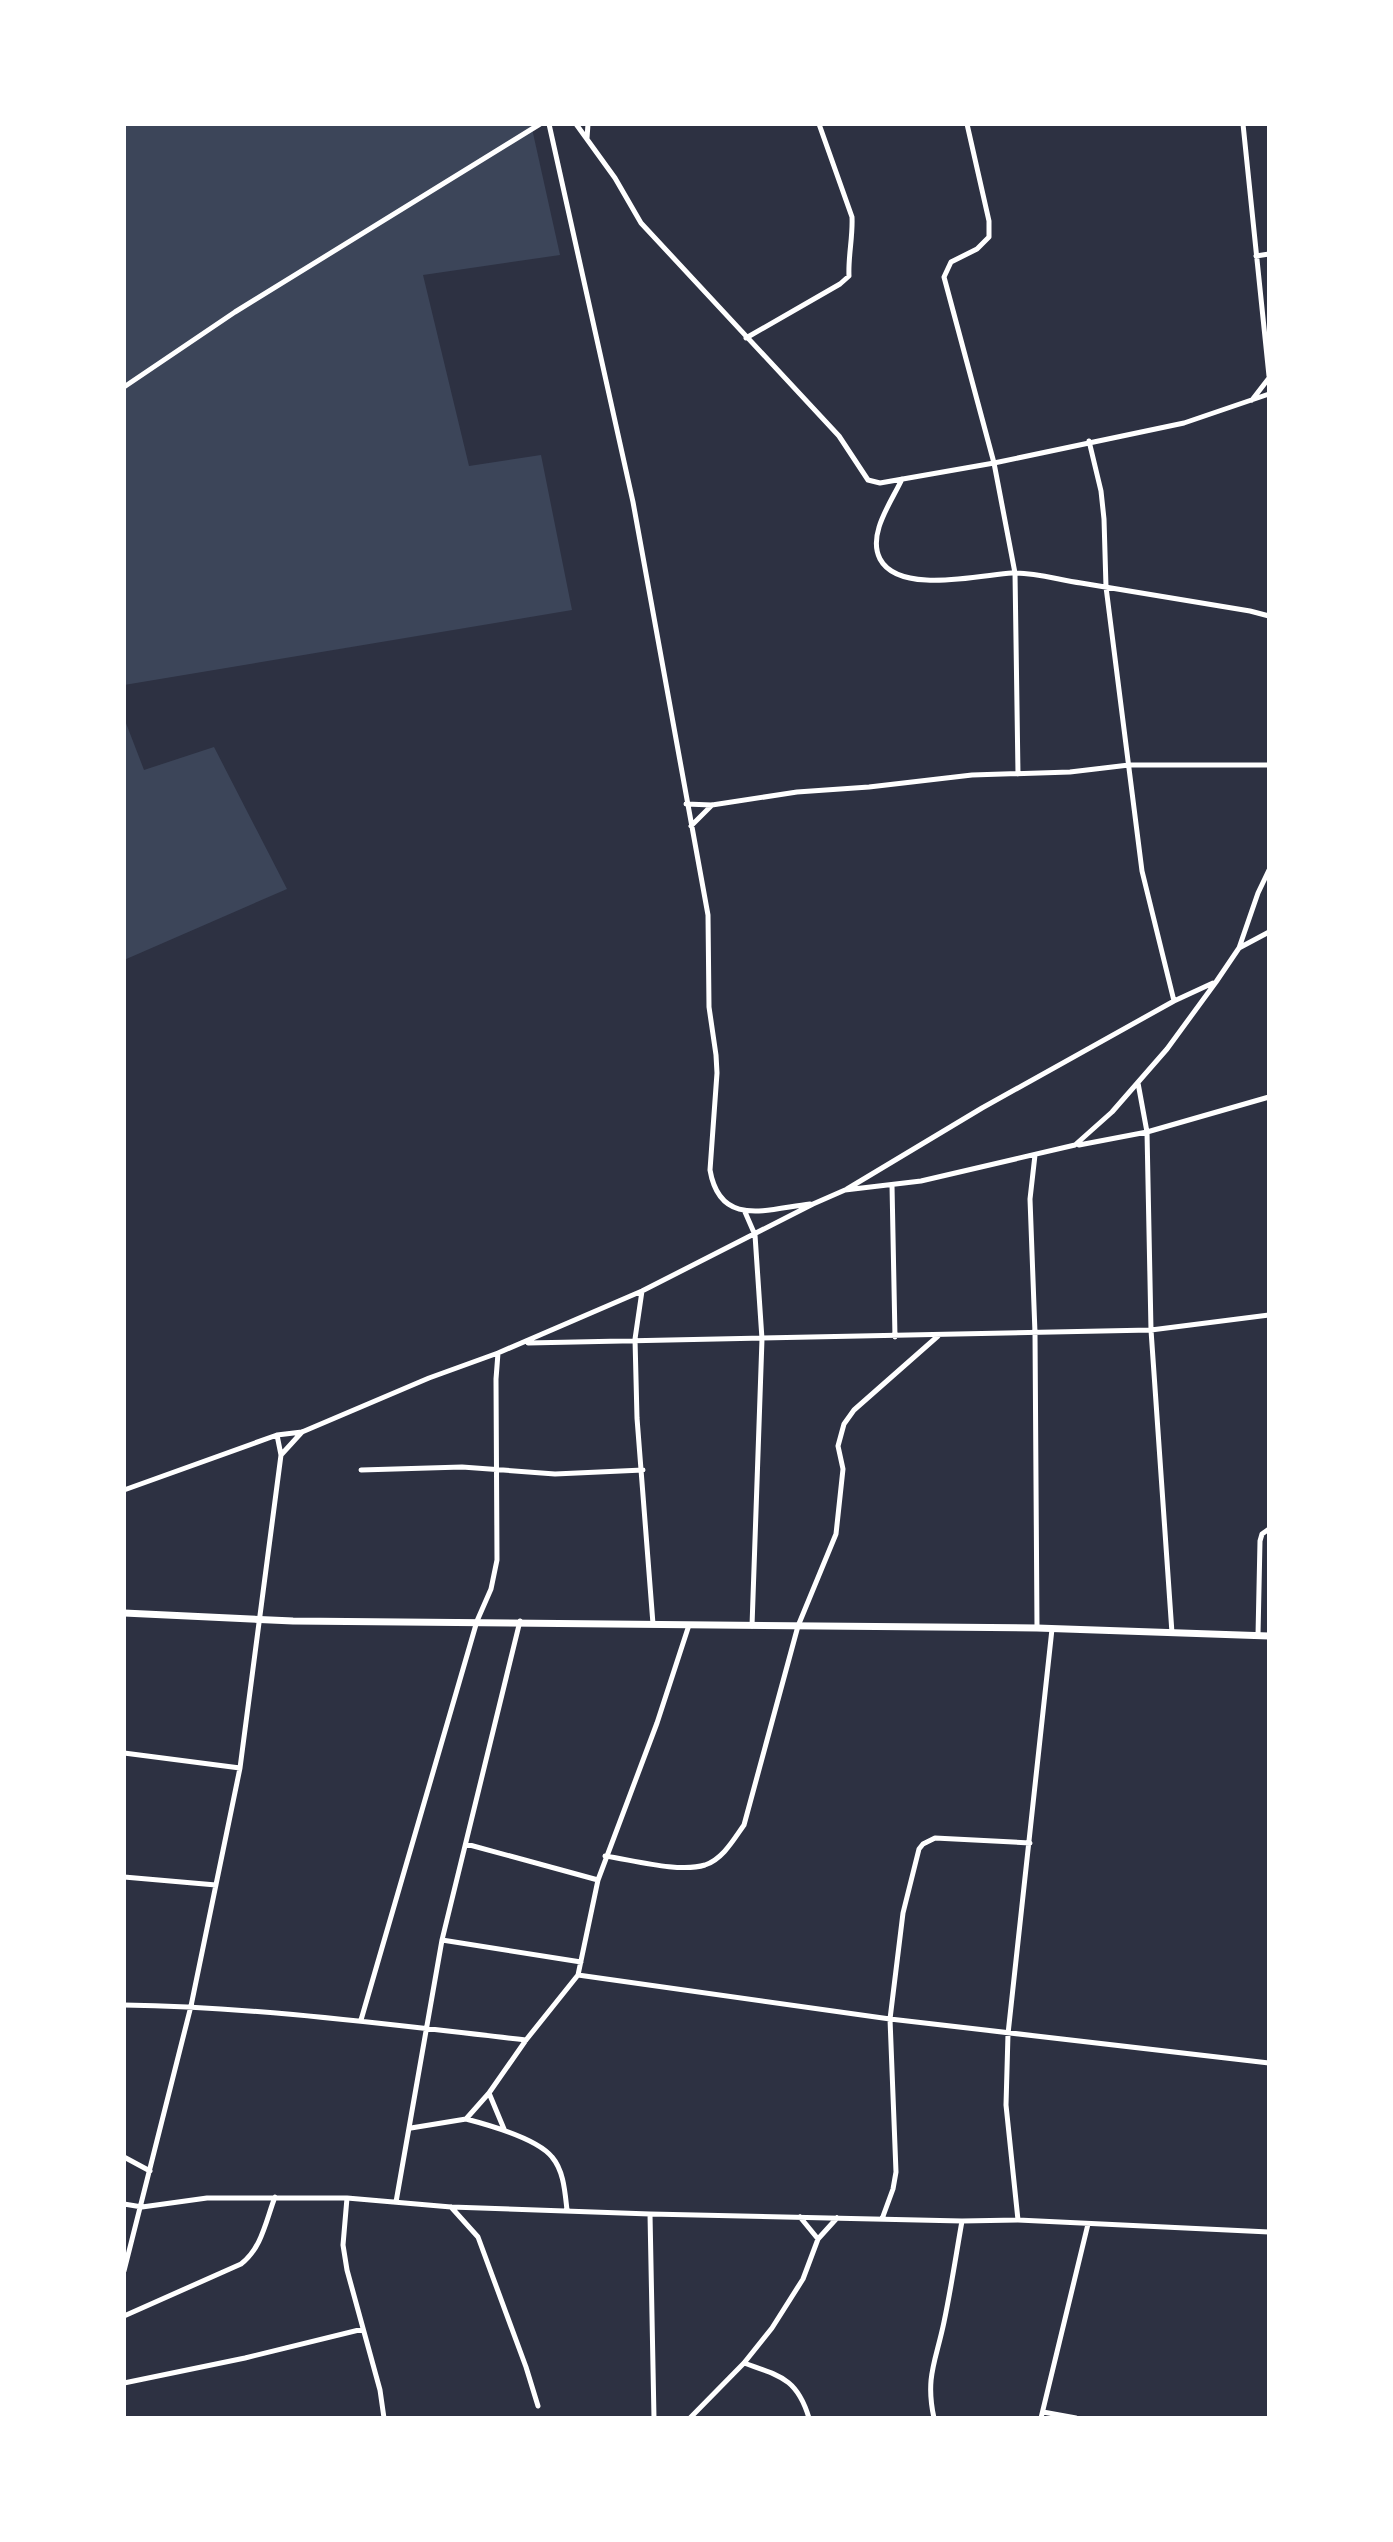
<svg xmlns="http://www.w3.org/2000/svg" width="1393" height="2542" font-family="'Noto Serif',serif">
<rect width="100%" height="100%" fill="#2d3142"/>
<path fill="#3c4559" d="M124 124H531L560 255 423 275 469 466 541 455 572 610 124 685Z
M124 718 144 770 214 747 287 889 124 960Z"/>
<g fill="none" stroke-linecap="round" stroke-linejoin="round">
<path stroke="#fff" stroke-width="5" d="M549 124 633 502 708 915 709 1007 716 1055 717 1073 710 1170C720 1228 767 1209 810 1204
M576 124 615 178 641 223 839 436 868 480 880 483 994 463 1184 423 1269 394
M967 124 989 221V237L977 249 951 262 944 277 994 463 1015 573 1018 774
M1243 124 1269 376
M587 138 588 124
M1256 256 1269 254
M746 338 840 284 849 276C848 256 853 237 852 217L819 124
M124 387 235 312 540 124
M1252 400 1269 378
M1089 441 1101 491 1104 519 1106 587 1142 871 1174 1001
M902 479C892 501 867 534 880 559 899 595 981 575 1012 573 1034 572 1059 580 1081 583 1138 592 1194 602 1250 611L1269 616
M686 804 712 805 797 792 869 787 972 775 1070 772 1129 765H1269
M691 826 712 805
M1239 948 1269 932
M1138 1083 1147 1132 1151 1330 1172 1633
M1079 1145 1147 1132 1269 1097
M1035 1155 1030 1199 1035 1333 1037 1628
M892 1185 895 1337
M847 1189 982 1108 1174 1001 1213 983
M745 1212 755 1235 762 1339 752 1626
M642 1291 635 1339 637 1418 653 1624
M528 1343 1151 1330 1269 1315
M281 1455 302 1432
M361 1470 462 1467 555 1474 643 1470
M124 1490 277 1435 302 1432 429 1378 498 1353
M1258 1635 1260 1541 1262 1534 1269 1529
M124 1753 240 1768
M466 1844 598 1880
M605 1856C633 1860 679 1873 705 1865 723 1859 734 1839 744 1825L798 1626 836 1534 843 1469 838 1446 844 1424 854 1410 938 1336
M124 1877 216 1885
M442 1940 581 1962
M578 1975 890 2019 1269 2063
M124 2005C259 2007 392 2025 526 2040
M361 2020 477 1621 491 1589 497 1560 496 1379 498 1353 642 1291 813 1204 845 1190 921 1181 1075 1145 1112 1112 1167 1049 1216 982 1239 948 1258 893 1269 870
M489 2093 504 2129
M466 2119C489 2125 537 2138 552 2157 564 2171 565 2193 567 2210
M411 2128 466 2119 489 2093 526 2040 578 1975 598 1880 657 1723 689 1625
M124 2157 150 2171
M347 2198 343 2245 347 2270 380 2390 384 2418
M396 2202 442 1940 520 1621
M124 2204 142 2207 207 2198H347L451 2207 650 2214 962 2221 1018 2220 1269 2232
M451 2207 478 2237 526 2367 538 2406
M650 2214 654 2418
M800 2217 818 2239
M882 2219 893 2189 896 2172 890 2019 903 1913 919 1849 923 1844 935 1838 1030 1843
M1018 2220 1006 2105 1008 2034 1052 1629
M124 2271 191 2006 240 1768 281 1455 277 1435
M124 2316 241 2264C262 2248 266 2220 275 2197
M744 2363C780 2376 797 2378 809 2418
M124 2383 245 2358 363 2329
M1043 2412 1076 2418
M690 2418 744 2363 772 2328 803 2279 818 2239 837 2218
M934 2418C925 2377 936 2361 944 2322 951 2289 956 2255 962 2221
M1041 2418 1088 2224"/>
<path stroke="#fff" stroke-width="7" d="M124 1613 293 1621 1037 1628 1269 1636"/>
</g>
<rect width="1393" height="2542" fill="none" stroke="#ffffff" stroke-width="252"/>
</svg>
